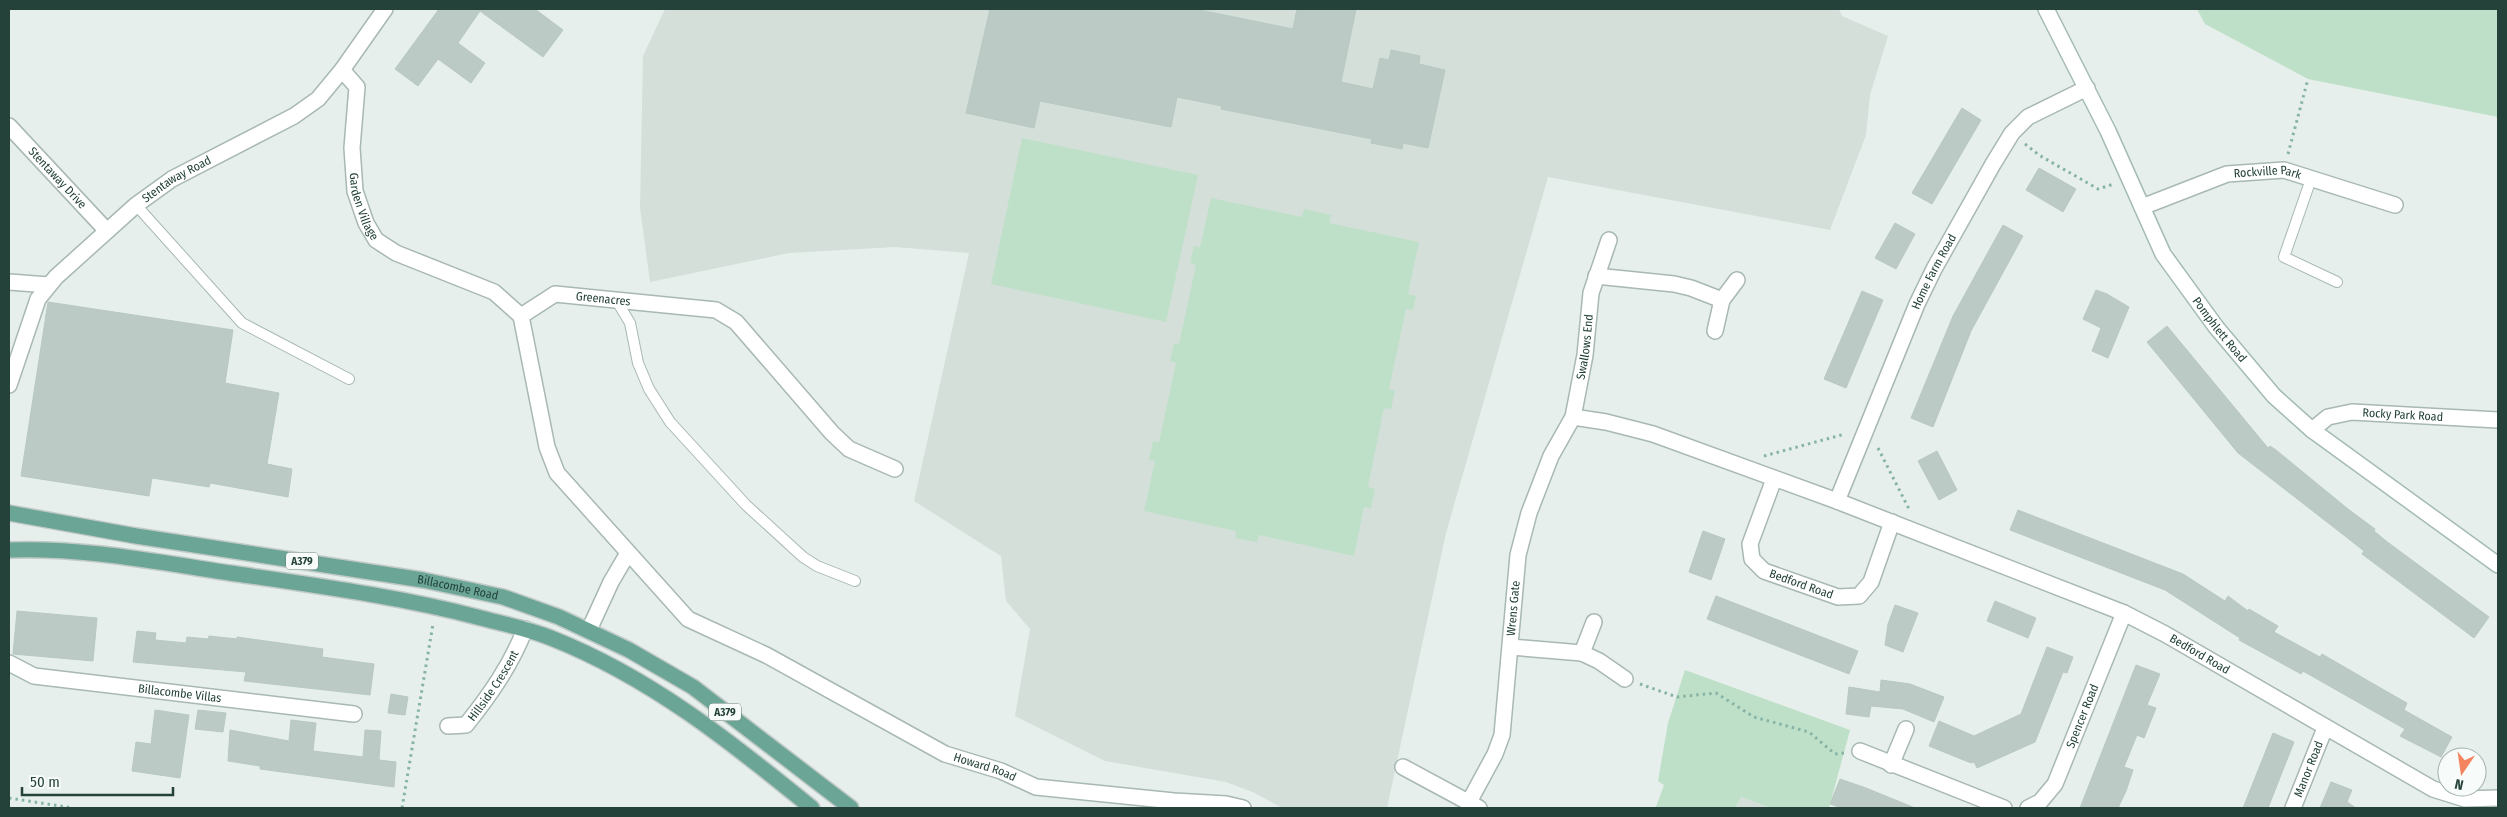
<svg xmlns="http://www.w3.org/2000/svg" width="2507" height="817" font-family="'Fira Sans Condensed',sans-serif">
<rect width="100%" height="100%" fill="#e6efeb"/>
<path fill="#d4dfda" d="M665 9H1839L1842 16 1888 36 1870 95 1866 135 1830 230 1548 177 1446 533 1387 808H1282L1255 793 1226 782 1105 761 1015 716 1030 629 1006 601 1001 556 914 501 969 253 895 247 789 253 650 282 640 208 643 56Z
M1741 797 1771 808H1735Z"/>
<path fill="#bfe0c8" d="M2197 9H2498V117L2308 79 2205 24Z
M1022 138 1198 175 1166 322 991 284Z
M1211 198 1302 217 1304 209 1331 215 1329 223 1419 242 1408 294 1416 296 1413 310 1406 309 1389 389 1395 391 1391 409 1384 408 1368 487 1375 489 1371 508 1364 507 1354 556 1259 535 1257 542 1235 538 1236 531 1144 511 1155 461 1149 460 1153 441 1159 442 1176 363 1170 361 1174 343 1179 344 1196 265 1190 263 1194 246 1200 247Z
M1685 670 1850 730 1829 808H1771L1741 797 1735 808 1656 807 1664 785 1658 781 1668 723Z"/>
<path fill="#bbcac4" stroke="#b8c9c2" d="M439 9H535L563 30 543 57 480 11 458 43 485 63 471 83 438 59 418 86 395 69Z
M990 9H1195L1293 29 1297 9H1356L1341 82 1373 89 1380 58 1389 60 1391 50 1420 56 1419 64 1445 70 1428 148 1403 143 1402 149 1371 143 1372 139 1221 109 1222 106 1177 97 1171 127 1040 101 1034 128 966 113Z
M1962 108 1981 120 1932 204 1912 193Z
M2039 168 2076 189 2063 212 2026 190Z
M1895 223 1915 234 1896 269 1875 258Z
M2003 225 2023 236 1971 331 1933 427 1911 418 1953 316Z
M2096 290 2107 294 2129 307 2108 358 2092 351 2101 328 2083 319Z
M1862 291 1883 300 1846 388 1824 379Z
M48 302 233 330 225 383 279 393 267 464 292 469 288 497 210 483 209 487 152 478 149 496 21 476Z
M2167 326 2268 448 2270 446 2276 450 2348 509 2375 529 2374 531 2386 541 2489 617 2474 638 2362 554 2364 551 2345 536 2238 453 2147 342Z
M1937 451 1957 490 1939 500 1918 461Z
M2018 510 2183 574 2225 601 2228 596 2248 611 2249 609 2278 626 2274 632 2320 657 2322 654 2384 690 2407 703 2404 710 2452 737 2441 757 2400 736 2405 729 2303 671 2301 674 2239 640 2240 638 2165 590 2010 530Z
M1703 531 1725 539 1711 580 1689 572Z
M1716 596 1858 651 1849 674 1707 619Z
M1995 601 2036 618 2028 638 1987 621Z
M1895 605 1918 613 1903 652 1885 645 1888 624Z
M17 611 97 618 93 661 13 654Z
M137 631 156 633 155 640 186 643 187 637 208 639 209 636 237 639V637L323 649 322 657 374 664 370 695 244 681 246 672 133 662Z
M2047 647 2073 657 2067 673 2063 672 2035 742 1977 768 1974 762 1971 763 1929 746 1939 721 1974 736 2021 714Z
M2136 665 2160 674 2147 705 2156 708 2144 738 2137 735 2124 767 2133 770 2126 791 2118 808H2080Z
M1881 680 1910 684 1944 697 1934 722 1903 709 1871 706 1869 717 1846 714 1849 687 1880 692Z
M391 694 408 697 405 715 388 713Z
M155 710 189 715 180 778 132 771 136 742 151 744Z
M198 710 226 713 223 732 195 729Z
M291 720 316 723 313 751 363 757 365 730 381 731 379 760 396 762 394 787 260 769V766L228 761 230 730 289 741Z
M2273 733 2294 742 2268 808H2243Z
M1840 779 1866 788 1915 808H1842L1830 804Z
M2331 782 2352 790 2347 802 2356 808H2320Z"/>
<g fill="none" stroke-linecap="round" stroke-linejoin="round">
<defs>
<path id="lane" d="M2311 179 2284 257 2337 282
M136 205 242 323 349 379
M615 298 630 323 638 363 649 389 670 422 746 505 803 557 817 566 855 581"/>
<g id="street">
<path id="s1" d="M342 70 357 87 352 148 355 191 366 223 376 240 396 253 494 292 521 316"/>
<path id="s2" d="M9 126 107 231"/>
<path id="s3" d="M2142 207 2227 174 2284 170 2395 205"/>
<path d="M1596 276 1674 284 1691 288 1722 300"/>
<path d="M9 282 49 285"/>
<path id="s4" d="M521 316 547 447 557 473 688 619 766 655 945 754 1001 771 1036 787 1174 801 1226 804 1243 808"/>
<path id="s5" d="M521 316 555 294 716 310 736 322 832 433 849 449 895 469"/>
<path d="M1715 331 1722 300 1737 280"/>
<path id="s6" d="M9 385 38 299 56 277 136 205 172 179 294 116 318 99 342 70 385 9"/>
<path id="s7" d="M1573 417 1606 422 1653 434 1837 501 2124 613 2165 634 2433 789 2465 799 2498 798"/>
<path id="s8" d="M2312 430 2328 417 2352 412 2498 420"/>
<path id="s9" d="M1774 479 1750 544 1752 559 1764 571 1838 597 1859 596 1871 582 1892 522"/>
<path id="s10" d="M1837 501 1917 304 1934 269 1993 164 2012 133 2028 117 2087 88"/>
<path d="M589 630 611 582 628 553"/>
<path d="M1511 647 1582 653 1599 661 1625 679"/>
<path d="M1582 653 1594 622"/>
<path id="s11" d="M9 663 34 676 354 714"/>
<path id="s12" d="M448 726 466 725C490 695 511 665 525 629"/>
<path d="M1860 751 2004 808"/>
<path d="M1891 765 1906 729"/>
<path d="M1403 767 1479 808"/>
<path id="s13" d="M1469 802 1495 754 1502 735 1518 555 1529 513 1551 456 1573 417 1585 355 1591 293 1609 240"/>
<path id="s14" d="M2028 808 2040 802 2055 784 2124 613"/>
<path id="s15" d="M2293 808 2325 728"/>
</g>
<g id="secondary">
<path id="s16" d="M2046 9 2108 131 2163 254 2216 327 2274 396 2312 430 2498 565"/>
</g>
<g id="primary">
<path id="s17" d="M9 513 136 536 423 580 503 597 559 617 629 650 693 687 851 808"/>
<path d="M9 550C85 547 162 563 237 574 319 586 401 597 481 618 504 624 529 629 551 638 650 677 731 742 812 808"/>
</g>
</defs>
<use href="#lane" stroke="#a8b8b2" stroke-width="12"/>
<use href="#street" stroke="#a8b8b2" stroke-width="18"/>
<use href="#secondary" stroke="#a4bbb3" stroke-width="18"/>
<use href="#primary" stroke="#c2cac8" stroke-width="18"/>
<path stroke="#86b3a5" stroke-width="3" stroke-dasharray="2.5 4" stroke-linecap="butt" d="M2025 144 2039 155 2098 189 2114 184
M2288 154 2308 79
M1878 448 1910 511
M1764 456 1845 434
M1640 684 1677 697 1716 693 1754 717 1809 732 1835 754 1844 753
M9 798 73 808
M402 808 433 624"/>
<use href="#lane" stroke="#fff" stroke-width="10"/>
<use href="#street" stroke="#fff" stroke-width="15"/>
<use href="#secondary" stroke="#fff" stroke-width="15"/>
<use href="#primary" stroke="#6aa596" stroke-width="15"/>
</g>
<g text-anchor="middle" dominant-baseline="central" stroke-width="4" stroke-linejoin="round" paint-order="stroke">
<g fill="#f7fbf9" stroke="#637a73" stroke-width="1">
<rect x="286" y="552.5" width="32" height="17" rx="4"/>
<rect x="709" y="703.5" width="32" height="17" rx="4"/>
</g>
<g font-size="11" font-weight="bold" fill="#24423a">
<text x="302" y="561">A379</text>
<text x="725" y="712">A379</text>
</g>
<g font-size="12" fill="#24423a" stroke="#f7fbf9">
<text stroke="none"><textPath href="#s3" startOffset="132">Rockville Park</textPath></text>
<text stroke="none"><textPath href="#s2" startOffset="71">Stentaway Drive</textPath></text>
<text stroke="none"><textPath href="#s6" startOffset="275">Stentaway Road</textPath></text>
<text stroke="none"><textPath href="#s1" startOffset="144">Garden Village</textPath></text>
<text stroke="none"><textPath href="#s10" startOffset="249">Home Farm Road</textPath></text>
<text stroke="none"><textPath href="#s5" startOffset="89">Greenacres</textPath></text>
<text stroke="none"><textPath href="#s16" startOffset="366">Pomphlett Road</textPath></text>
<text stroke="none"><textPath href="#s13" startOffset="476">Swallows End</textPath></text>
<text stroke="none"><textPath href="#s8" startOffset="96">Rocky Park Road</textPath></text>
<text stroke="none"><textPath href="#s9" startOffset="141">Bedford Road</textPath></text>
<text stroke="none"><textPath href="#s17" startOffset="455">Billacombe Road</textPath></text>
<text stroke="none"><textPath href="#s13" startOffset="202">Wrens Gate</textPath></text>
<text stroke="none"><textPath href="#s7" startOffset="672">Bedford Road</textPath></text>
<text stroke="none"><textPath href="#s12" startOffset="66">Hillside Crescent</textPath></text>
<text stroke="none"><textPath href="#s11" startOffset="175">Billacombe Villas</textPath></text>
<text stroke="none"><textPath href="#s14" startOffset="110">Spencer Road</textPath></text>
<text stroke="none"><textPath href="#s4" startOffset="690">Howard Road</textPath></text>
<text stroke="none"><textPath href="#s15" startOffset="42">Manor Road</textPath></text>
</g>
</g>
<rect width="2507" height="817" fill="none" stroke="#24423a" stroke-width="20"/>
<g transform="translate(2462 772) rotate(193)"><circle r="24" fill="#f7fbf9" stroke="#a3b1ad"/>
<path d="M0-4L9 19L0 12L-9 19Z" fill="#f4845f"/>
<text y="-8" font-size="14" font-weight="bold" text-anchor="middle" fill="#24423a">N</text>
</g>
<path d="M22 787v8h151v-8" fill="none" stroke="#24423a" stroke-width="2.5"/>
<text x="30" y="787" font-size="15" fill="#24423a" stroke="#f7fbf9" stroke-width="4" paint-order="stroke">50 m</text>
</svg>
